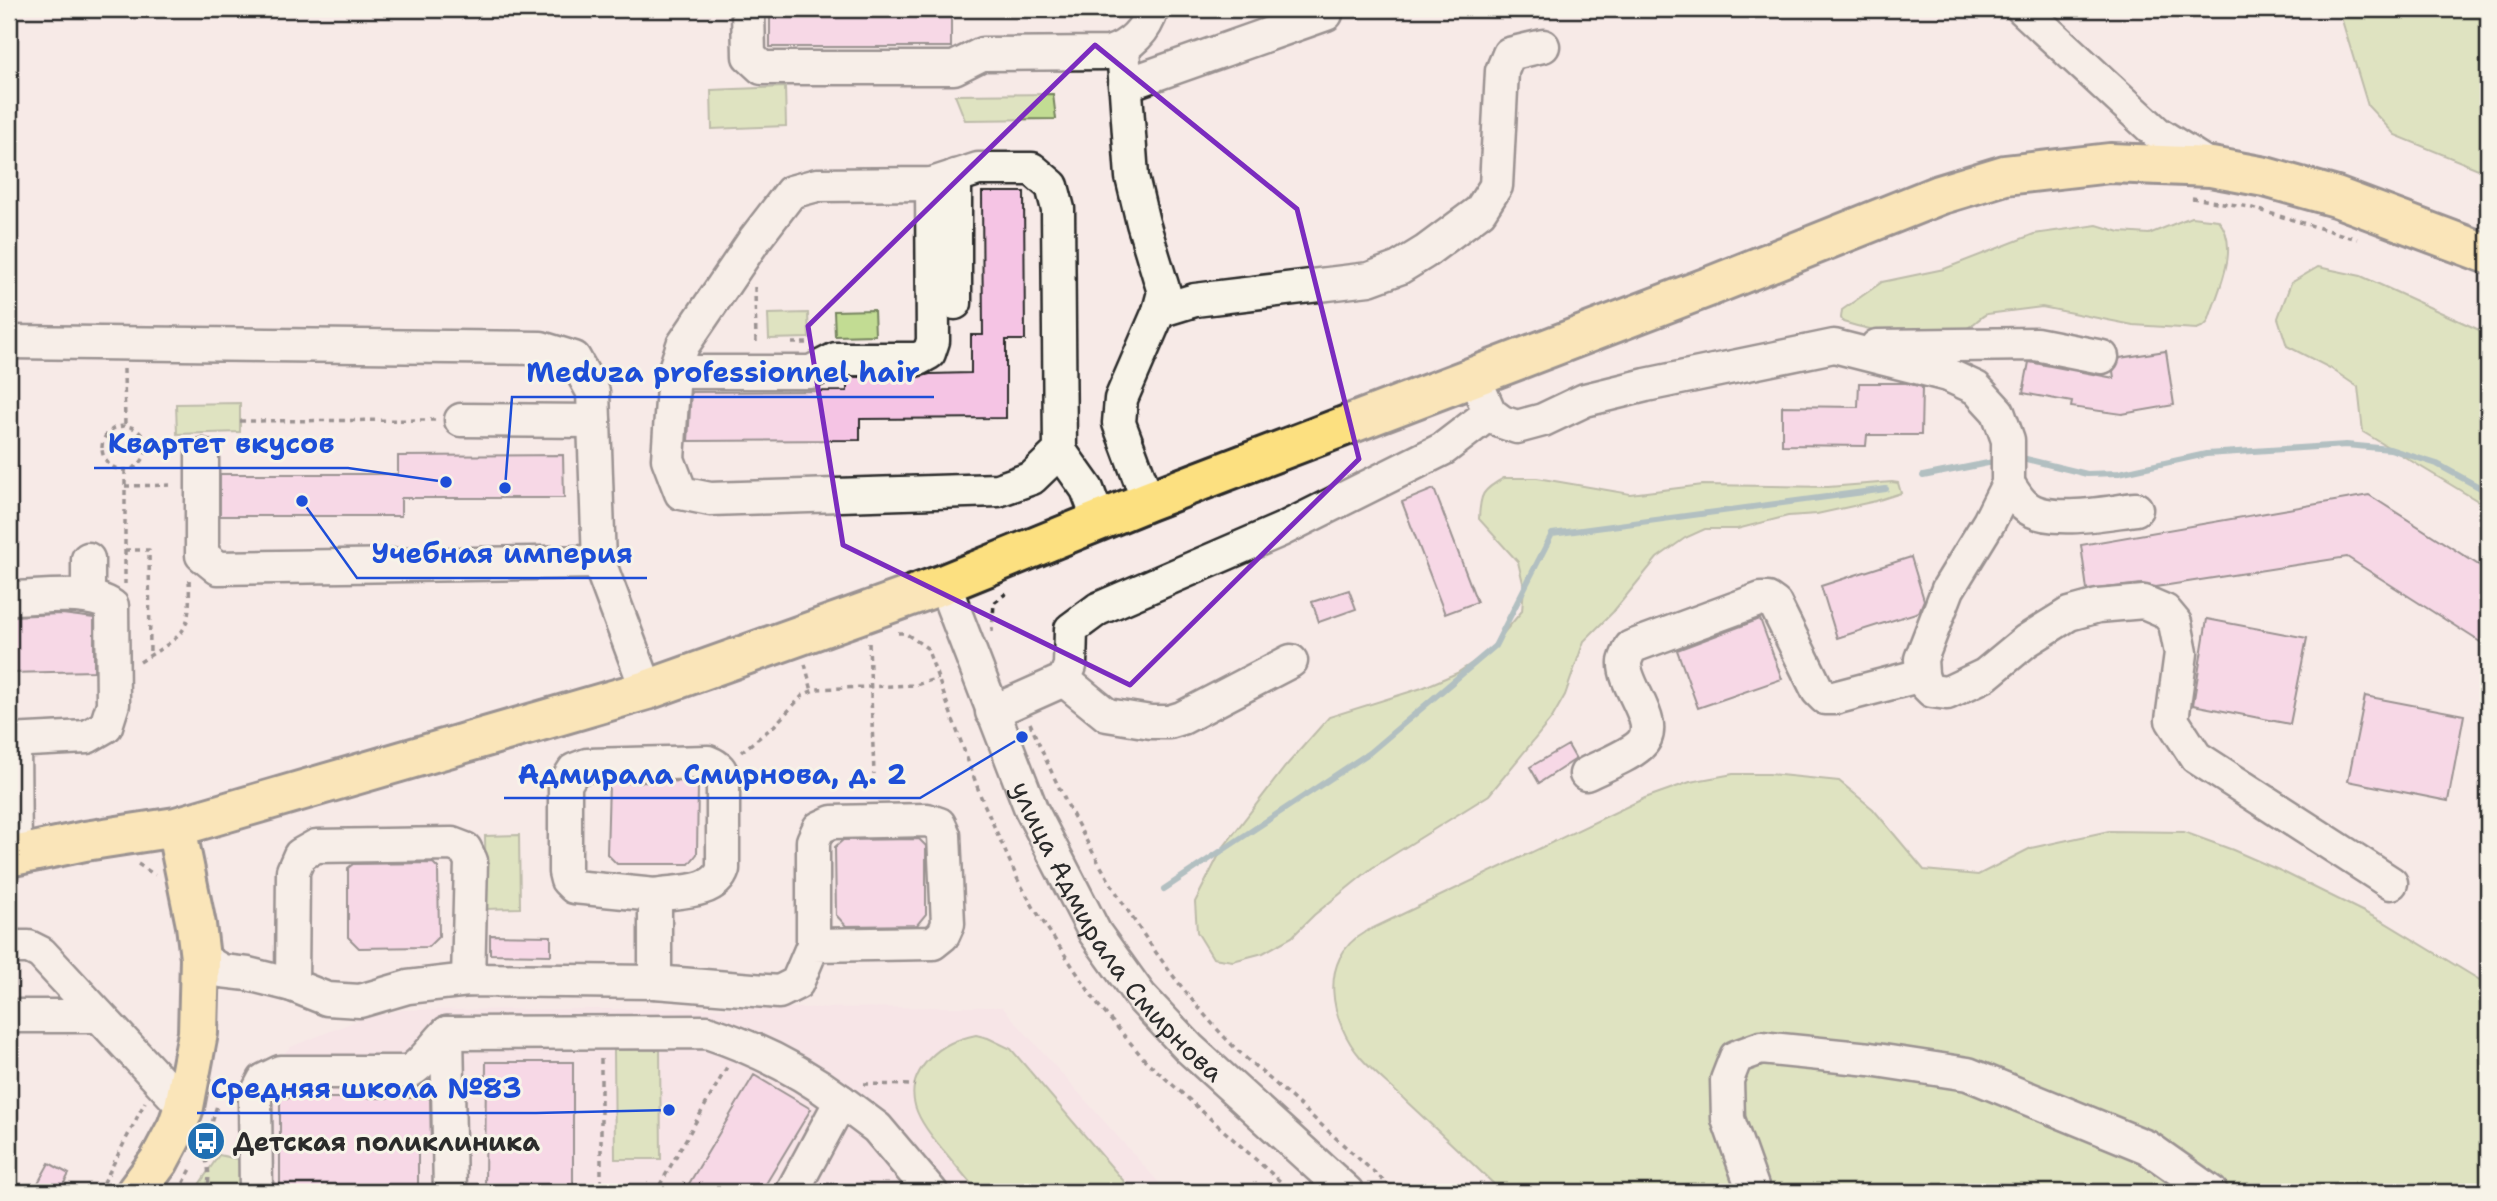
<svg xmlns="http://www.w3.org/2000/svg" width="2497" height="1201" font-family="'Shantell Sans',sans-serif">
<rect width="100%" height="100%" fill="#f7eae7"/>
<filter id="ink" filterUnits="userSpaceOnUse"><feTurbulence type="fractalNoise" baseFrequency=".0143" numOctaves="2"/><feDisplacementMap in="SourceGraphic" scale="14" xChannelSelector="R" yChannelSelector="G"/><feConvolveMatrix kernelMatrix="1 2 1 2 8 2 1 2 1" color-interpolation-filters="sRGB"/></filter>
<g filter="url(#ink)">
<path fill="#f6dfe6" d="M1002 1007 1167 1192H233L232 1141 256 1079 291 1047 364 1018 403 1010Z"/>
<path fill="#c2dc93" stroke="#76845f" stroke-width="2" d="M2342 9H2488V173L2395 135 2368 106 2341 17Z
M785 87 786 126 712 129 711 90Z
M1053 94 1056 119 965 120 955 95Z
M2191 217 2218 220C2242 247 2217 292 2208 322L2204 326 2197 329 2133 325 2042 307 1987 314C1979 317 1974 326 1965 329 1935 342 1874 332 1843 322L1841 318 1842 310 1882 282 1944 269 2034 234 2097 225 2120 232 2149 234Z
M2318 267 2361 276 2488 334V507L2363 432 2358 387 2330 368 2287 346 2278 318 2291 283Z
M874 310 875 335 835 336 834 311Z
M808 313 809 338 769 339 768 314Z
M240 403V432L177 434 176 404Z
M1504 478H1537L1630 494 1703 485 1828 487 1892 482 1898 483 1901 493 1876 501 1817 514 1788 516 1737 529H1705L1685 538 1657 558 1613 612 1584 641 1565 695 1552 718 1489 795 1372 868 1314 915 1292 937 1263 953 1233 961 1213 958 1197 932 1195 902 1222 849 1285 767 1329 717 1422 688 1457 673 1487 653 1522 611 1524 587 1518 562 1479 519C1480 494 1482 490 1504 478Z
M1733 774H1769L1839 781 1873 809 1924 870 1978 875 2031 848 2109 831 2184 832 2233 850 2281 871 2384 922 2488 985V1192H1502C1471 1162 1440 1133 1408 1103 1393 1088 1375 1074 1361 1058 1330 1022 1317 959 1365 932L1645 798 1690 782Z
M519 835 520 908 486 909 485 836Z
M976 1035 988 1038 1011 1049 1133 1192H978C966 1178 955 1164 943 1150 920 1122 897 1093 929 1059 942 1045 957 1039 976 1035Z
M614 1050H660L661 1159H615Z
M219 1155 242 1160V1192H194Z"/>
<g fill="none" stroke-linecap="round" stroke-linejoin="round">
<path stroke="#5d8d92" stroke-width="6" d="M2018 457 2087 474 2119 473 2206 454 2346 445 2390 449 2437 464 2488 492
M1923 476 1998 461
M1164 889 1369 753 1495 646 1552 534 1886 489"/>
</g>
<path fill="#f5c4e4" stroke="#2b2b2b" stroke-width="2" d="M770 9H951V47H770Z
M982 192H1024L1025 340H1006V418L860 419V440L688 441 691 392 847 391V377H918L930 374 971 373V335H983Z
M2166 351 2174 405 2122 414 2071 407 2072 402 2023 393 2029 362 2114 378 2113 371 2120 358Z
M1859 383H1906L1922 387 1921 435H1867L1866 446 1782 445V406L1858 407Z
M563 455 564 498H401V516H220V474H398V456Z
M1434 489 1477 602 1445 614 1402 502Z
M2369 495 2488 571V647L2347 557 2156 587 2142 584 2087 590 2081 545Z
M1911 557 1924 600 1919 612 1837 638 1821 586Z
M1349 590 1356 609 1319 622 1312 602Z
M62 614 94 618V671L9 673V616Z
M1760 619 1782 679 1698 708 1677 650Z
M2207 619 2307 638 2290 724 2193 705Z
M2365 696 2464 715 2448 801 2348 781Z
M1568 745 1576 759 1539 783 1530 767Z
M694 781 698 785 697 854 689 864H617L607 854 609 783Z
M919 839 926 846V914L917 925 846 926 836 915 835 847 843 840Z
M433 863 438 868 439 936 428 947 359 948 348 937V868L353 864Z
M490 935 551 936V955L490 954Z
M486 1062H573V1192H485Z
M754 1075 811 1109 761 1192H684Z
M280 1098H430L431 1149H418V1192H280Z
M49 1163 69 1174 59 1192H33Z"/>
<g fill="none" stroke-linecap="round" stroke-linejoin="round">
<defs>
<g id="minor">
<path d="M748 9 749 56 762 68H954L982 54 1109 53C1131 46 1146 30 1152 9"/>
<path d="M2023 9 2157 133 2211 167"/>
<path d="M1123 49 1132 177 1143 223 1164 292 1159 311 1121 399 1119 423 1148 501"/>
<path d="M1125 85 1326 14"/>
<path d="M978 169H1032L1052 186 1058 209 1060 451 1032 478 998 490 710 499 681 493 668 459 674 372 683 345 755 239 791 192 817 185 932 184Z"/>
<path d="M955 176V303"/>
<path d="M1159 311 1195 300 1369 279 1399 268 1425 252 1480 211 1496 186 1502 71 1509 54 1543 46"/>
<path d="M9 342 541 348 574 358 593 392 599 562 647 690"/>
<path d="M1877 346 2036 344 2102 357"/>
<path d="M674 372H811L836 359H918L929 353 933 341 932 184"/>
<path d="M1473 375 1490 413 1502 422 1517 427 1543 420 1585 400 1646 385 1834 346 1948 375 1976 388 1998 412 2008 440V484L1989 522 1948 589 1921 659 1922 675 1925 684 1932 691 1947 693 1985 675 2026 641 2069 614 2098 606 2144 602 2165 611 2175 623 2181 653 2172 720 2196 757 2391 883"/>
<path d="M461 420 594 421"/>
<path d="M1060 451 1087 489 1099 521"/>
<path d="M202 455V555L218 568 599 562"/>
<path d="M2008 484C2013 491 2018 500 2024 505 2046 526 2108 512 2136 509"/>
<path id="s1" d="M944 584 1031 809 1095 933 1141 997 1189 1048 1347 1192"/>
<path d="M88 596V559"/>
<path d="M9 598C38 598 88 589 112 606L113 704 106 726 87 737 9 741"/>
<path d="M1064 680 1107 715 1151 722H1169L1182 718 1291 661"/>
<path d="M992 712 1064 680 1070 666 1071 629 1098 609 1281 530 1443 449 1490 413"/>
<path d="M14 741 15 856"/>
<path d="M1586 774C1602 766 1628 756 1640 745 1663 724 1623 687 1625 662 1626 657 1629 652 1631 647L1761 599H1768L1775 604 1818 691 1825 698H1834L1922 675"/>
<path d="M9 947H29L41 953 184 1107"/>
<path d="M200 958 222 971 248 974 292 985 327 999 360 1001 408 987 468 980 655 982V895C677 891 715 894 723 869V780C722 770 718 766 708 762L587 765 574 770 565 784V872L567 880 574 887 655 895"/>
<path d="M655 982 779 992 797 983 813 945V841L819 828 832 822 927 820 939 824 944 835 948 924 943 935 933 943 813 945"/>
<path d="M292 985 293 871 300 855 316 846 452 844 465 849 471 861 468 980"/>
<path d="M9 1016H99"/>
<path d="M447 1033 450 1192"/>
<path d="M841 1101 877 1128 931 1192"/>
<path d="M256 1192 255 1097 264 1080 280 1072H408C425 1063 433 1046 447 1033L707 1032C755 1048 800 1070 841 1101L792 1192"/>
<path d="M1754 1192 1728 1119 1727 1080 1736 1057 1761 1048 1870 1059 1968 1074 2147 1147 2211 1192"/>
</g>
<path id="major" d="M9 857 85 841 176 827 647 690 944 584 1148 501 1711 286 1939 195 2005 175 2110 163 2211 167 2265 177 2336 197 2488 254
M136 1192 159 1161 177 1127 184 1107 198 1033 200 958 196 925 176 827"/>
</defs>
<use href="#minor" stroke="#2b2b2b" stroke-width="37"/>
<use href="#major" stroke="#2b2b2b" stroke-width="44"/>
<path stroke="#2b2b2b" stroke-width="3.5" stroke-dasharray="5 5" stroke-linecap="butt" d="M2192 198 2249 207 2357 239
M755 287 756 344
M792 343H809
M124 369 125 426
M240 421 438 420
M102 448a22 22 0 1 1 44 0a22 22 0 1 1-44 0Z
M125 470V584
M125 486 175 485
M125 550H149L150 655
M992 632 994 603 1009 591
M898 633H905L927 648 981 797 1018 880 1034 908 1098 1005 1145 1060 1292 1192
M869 643 874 774
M140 662C186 632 191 636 189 578
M805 664 812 691
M1030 723C1076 834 1147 956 1230 1043 1250 1063 1273 1081 1294 1100 1328 1131 1362 1162 1397 1192
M741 752 774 726 803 695 816 689 916 685 938 678
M138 864 155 875
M601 1059V1186L610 1191 657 1190 727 1067
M864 1084 915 1085
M210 1131 217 1105
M200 1150C210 1162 210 1178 207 1192
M99 1192 145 1102
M179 1192 191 1169"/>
<use href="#minor" stroke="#f7f3e8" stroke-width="32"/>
<use href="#major" stroke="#fce080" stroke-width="38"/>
</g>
</g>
<path d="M0 0H2497V1201H0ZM1095 45 1297 209 1359 459 1130 685 843 545 808 326Z" fill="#f7eae7" fill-opacity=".55" fill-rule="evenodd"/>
<path fill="none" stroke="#7b2cbf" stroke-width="5" stroke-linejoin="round" d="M1095 45 1297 209 1359 459 1130 685 843 545 808 326Z"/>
<defs>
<symbol id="bus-disc" viewBox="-11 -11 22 22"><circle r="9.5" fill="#1f6fb2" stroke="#f7f3e8"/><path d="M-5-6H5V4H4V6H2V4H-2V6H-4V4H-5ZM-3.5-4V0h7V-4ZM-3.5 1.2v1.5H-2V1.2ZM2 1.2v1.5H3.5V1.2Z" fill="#fff"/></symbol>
</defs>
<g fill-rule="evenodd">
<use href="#bus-disc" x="184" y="1119" width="44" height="44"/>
</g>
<g text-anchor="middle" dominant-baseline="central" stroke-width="6" stroke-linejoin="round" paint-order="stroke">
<g font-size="26" fill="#2b2b2b" stroke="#f7f3e8">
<text stroke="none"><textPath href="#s1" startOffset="392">улица Адмирала Смирнова</textPath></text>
</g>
<g font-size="26" font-weight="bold" fill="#2b2b2b" stroke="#f7f3e8" text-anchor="start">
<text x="233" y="1141">Детская поликлиника</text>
</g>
</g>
<path fill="none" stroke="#1d4ed8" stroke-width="2.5" d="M505 488L512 397H934M446 482L348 468H94M302 501L357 578H647M1022 737L920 798H504M669 1110L536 1113H197"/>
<g fill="#1d4ed8" stroke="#f7f3e8" stroke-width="2.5">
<circle cx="505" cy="488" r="7"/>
<circle cx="446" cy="482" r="7"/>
<circle cx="302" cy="501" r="7"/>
<circle cx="1022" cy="737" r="7"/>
<circle cx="669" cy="1110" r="7"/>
</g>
<g font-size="28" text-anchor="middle" font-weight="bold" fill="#1d4ed8" stroke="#f7f3e8" stroke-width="6" stroke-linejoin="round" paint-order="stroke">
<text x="723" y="382">Meduza professionnel hair</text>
<text x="221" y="453">Квартет вкусов</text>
<text x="502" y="563">Учебная империя</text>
<text x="712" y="784">Адмирала Смирнова, д. 2</text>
<text x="366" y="1098">Средняя школа №83</text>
</g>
<rect width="2497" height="1201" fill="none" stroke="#f7f3e8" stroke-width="35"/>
<rect x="18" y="18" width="2462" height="1166" fill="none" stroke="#2b2b2b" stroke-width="2.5" filter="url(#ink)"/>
</svg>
